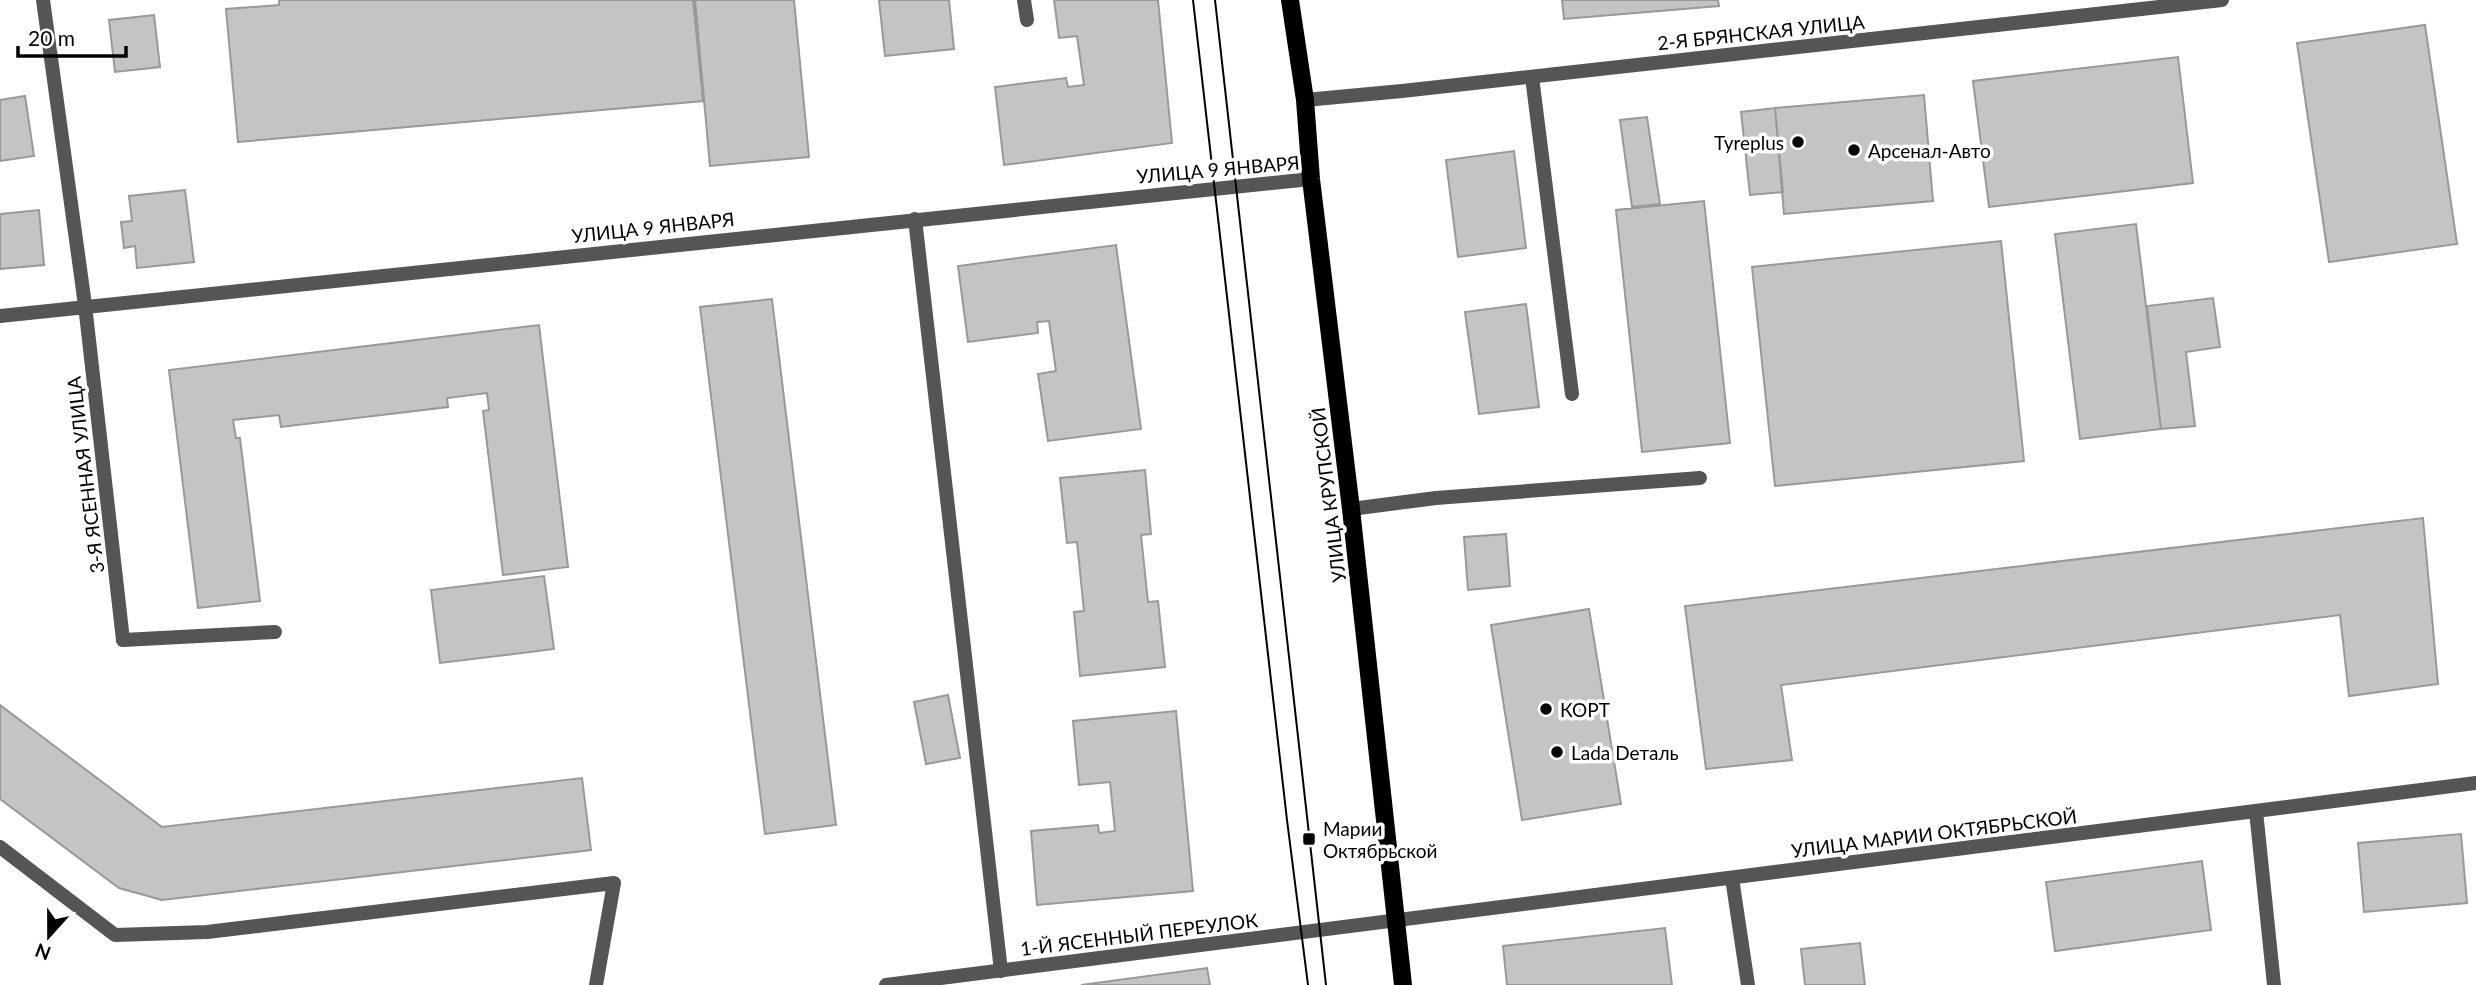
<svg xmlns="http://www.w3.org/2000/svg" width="2476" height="985" font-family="Lato,sans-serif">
<rect width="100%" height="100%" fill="#fff"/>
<path fill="#c4c4c4" stroke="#999" stroke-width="2" d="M279 0H693L703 101 238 142 226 9 279 5Z
M695 0H794L809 157 710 166Z
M879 0H949L954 49 885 56Z
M1054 0H1158L1172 143 1004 165 995 87 1066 78 1068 87 1084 85 1077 36 1059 38Z
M1562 0H1718L1719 6 1564 19Z
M154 15 160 67 115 72 109 20Z
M2425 25 2457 244 2329 262 2297 43Z
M2178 57 2193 183 1989 207 1973 81Z
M1924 95 1933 201 1784 214 1775 108Z
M25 96 34 156 0 161V100Z
M1775 108 1783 192 1750 195 1741 112Z
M1647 117 1660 204 1632 207 1620 120Z
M1514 151 1526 248 1458 257 1446 160Z
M185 190 194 262 137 268 135 246 124 248 121 222 132 221 129 196Z
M1704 201 1730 443 1642 452 1616 210Z
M39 210 44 265 0 269V214Z
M2136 224 2161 429 2080 439 2055 234Z
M2001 241 2024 461 1775 486 1752 267Z
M1116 245 1141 429 1048 441 1038 374 1056 371 1049 321 1037 322 1038 333 968 342 958 266Z
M2213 298 2220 347 2186 352 2195 426 2161 429 2147 306Z
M772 299 836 825 765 834 700 307Z
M1526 304 1539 407 1479 414 1465 312Z
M539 325 568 567 503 575 483 411 489 410 487 393 447 398 448 407 281 427 279 415 233 420 236 438H240L260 601 198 608 169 370Z
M1145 470 1151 534 1141 535 1148 602 1158 601 1165 667 1080 676 1074 612 1084 611 1077 542 1067 543 1060 478Z
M2423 518 2438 684 2349 696 2340 615 1781 685 1792 760 1706 769 1685 606Z
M1506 534 1510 586 1468 590 1464 537Z
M544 576 554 649 440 663 431 590Z
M1589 609 1621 804 1522 820 1491 625Z
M948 695 960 758 926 764 914 702Z
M0 705 162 827 582 778 591 850 162 900 119 888 0 799Z
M1176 711 1193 891 1037 905 1031 831 1098 825 1099 833 1115 831 1110 782 1079 785 1073 721Z
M2461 834 2467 903 2364 912 2358 843Z
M2202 861 2211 930 2055 951 2046 882Z
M1665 928 1672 985H1507L1503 946Z
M1860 943 1865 985H1805L1801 949Z
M1207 968 1210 985H1081Z"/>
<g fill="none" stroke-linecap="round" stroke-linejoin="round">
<path stroke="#555" stroke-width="14" d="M1024 0 1027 20
M1532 77 1572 394
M915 219 1001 971
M1351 509 1436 498 1700 478
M123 640 275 632
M1732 878 1748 985"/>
<path stroke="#555" stroke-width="14" d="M43 0 85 305 123 640
M1305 100 1402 91 2222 0
M0 316 1311 179
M2256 811 2274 985
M0 847 115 935 207 932 614 883 596 985
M886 985 2476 783"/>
<path stroke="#000" stroke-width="18" d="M1290 0 1305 100 1311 179 1351 509 1403 985"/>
<path stroke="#000" stroke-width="2" d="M1193 0 1287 820 1308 985
M1215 0 1326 985"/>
</g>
<g fill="#000" stroke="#fff" stroke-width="2.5">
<circle cx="1798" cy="142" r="7"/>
<circle cx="1854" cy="150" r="7"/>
<circle cx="1546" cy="709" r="7"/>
<circle cx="1557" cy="752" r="7"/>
<rect x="1302" y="832" width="14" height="14" rx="3.5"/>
</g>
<g text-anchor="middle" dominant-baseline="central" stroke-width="7" stroke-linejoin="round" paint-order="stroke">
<g font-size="19" fill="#000" stroke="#fff">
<text transform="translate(1761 32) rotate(-6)">2-Я БРЯНСКАЯ УЛИЦА</text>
<text transform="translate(1218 169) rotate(-5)">УЛИЦА 9 ЯНВАРЯ</text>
<text transform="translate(653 227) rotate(-6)">УЛИЦА 9 ЯНВАРЯ</text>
<text transform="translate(85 475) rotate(-97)">3-Я ЯСЕННАЯ УЛИЦА</text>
<text transform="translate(1328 495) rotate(-97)">УЛИЦА КРУПСКОЙ</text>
<text transform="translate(1934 833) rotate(-7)">УЛИЦА МАРИИ ОКТЯБРЬСКОЙ</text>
<text transform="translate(1139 934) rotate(-7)">1-Й ЯСЕННЫЙ ПЕРЕУЛОК</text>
</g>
<g font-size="19" fill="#000" stroke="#fff" text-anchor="start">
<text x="1784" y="142" text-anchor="end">Tyreplus</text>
<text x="1868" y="150">Арсенал-Авто</text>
<text x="1560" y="709">КОРТ</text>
<text x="1571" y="752">Lada Dеталь</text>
<text x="1323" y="828">Марии<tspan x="1323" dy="22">Октябрьской</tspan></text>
</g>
</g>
<g transform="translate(49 936) rotate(201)" stroke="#ffffff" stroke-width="5" paint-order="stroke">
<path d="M0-5L12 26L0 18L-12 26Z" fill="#000000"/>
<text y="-10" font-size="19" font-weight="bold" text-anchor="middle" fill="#000000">N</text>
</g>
<path d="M18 46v10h108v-10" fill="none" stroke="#000000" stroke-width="3.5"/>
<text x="28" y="46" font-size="21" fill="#000000" stroke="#ffffff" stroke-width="5" paint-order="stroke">20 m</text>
</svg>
